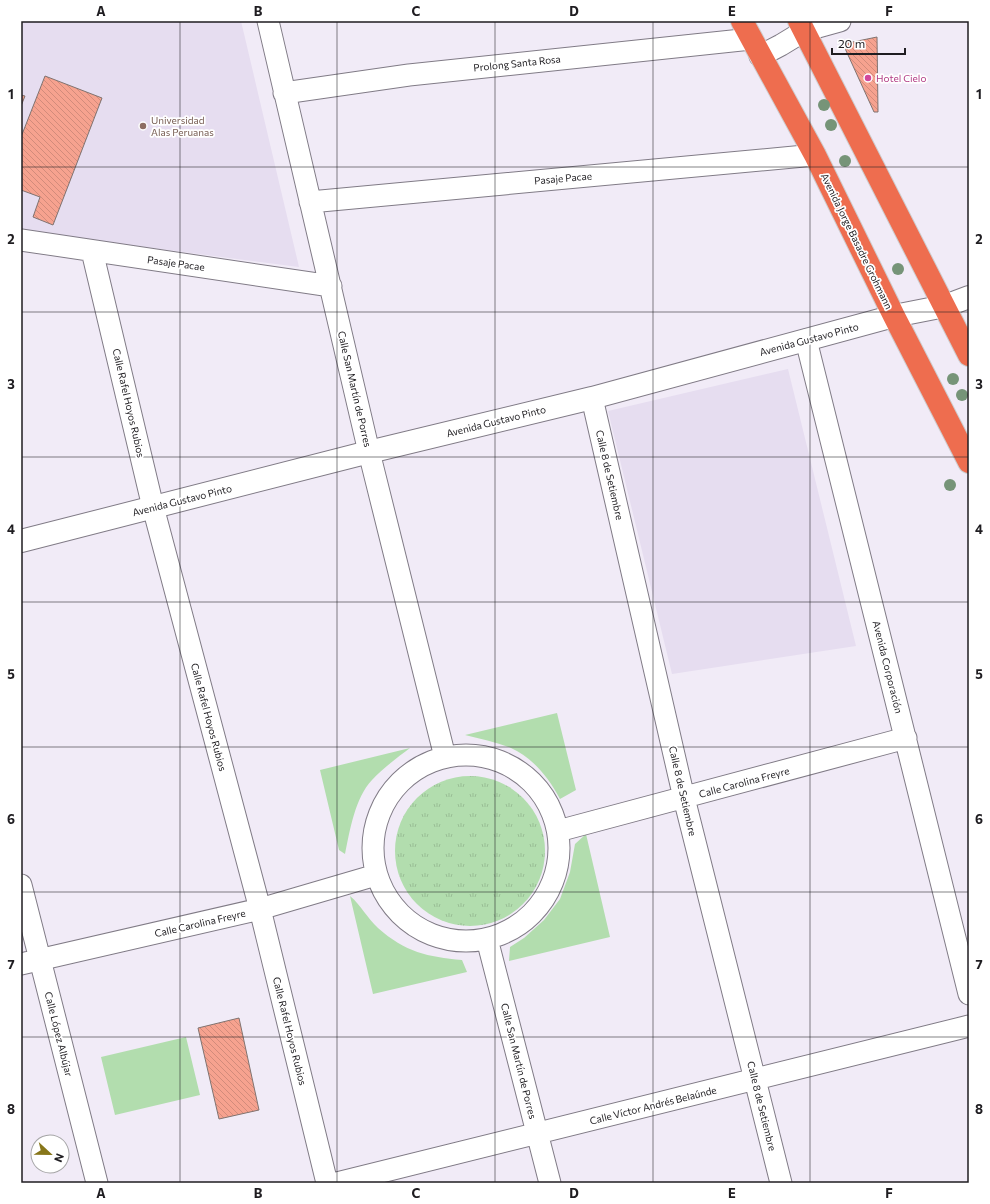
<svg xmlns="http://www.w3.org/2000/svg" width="990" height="1204" font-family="Commissioner,sans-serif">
<defs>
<pattern id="park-tufts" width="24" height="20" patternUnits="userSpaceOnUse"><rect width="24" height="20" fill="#b2ddae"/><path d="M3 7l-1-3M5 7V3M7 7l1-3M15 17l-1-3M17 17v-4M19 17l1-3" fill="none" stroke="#99bd95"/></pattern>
<pattern id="building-back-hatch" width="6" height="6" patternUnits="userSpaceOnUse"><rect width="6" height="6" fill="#f6a28f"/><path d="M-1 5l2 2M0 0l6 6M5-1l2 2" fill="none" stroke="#d28b7b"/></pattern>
</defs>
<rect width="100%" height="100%" fill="#f1ebf7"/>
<path fill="#e6ddf0" d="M21 21H241L299 267 21 231Z
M788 369 856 646 672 674 608 411Z"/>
<path fill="#b2ddae" d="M557 713 576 790 560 799C549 778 533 758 511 748 496 742 480 739 465 735Z
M410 748C398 757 382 769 372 780 355 798 350 830 345 854L339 850 320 770Z
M586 834 610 937 509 961 510 947 524 938 544 920 560 899 570 872 575 844Z
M350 896C361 905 367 918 378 928 405 952 428 957 462 960L467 972 373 994Z
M186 1037 200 1095 115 1115 101 1057Z"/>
<path fill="url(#park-tufts)" d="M395 851a75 75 0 1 1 150 0a75 75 0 1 1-150 0Z"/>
<path fill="url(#building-back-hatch)" stroke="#807370" d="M877 37 878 112H874L843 44Z
M45 76 102 98 53 225 33 217 40 197 21 190V137Z
M21 95 25 96 21 106Z
M239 1018 259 1110 219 1119 198 1028Z"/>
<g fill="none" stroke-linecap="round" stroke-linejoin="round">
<defs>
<path id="street" d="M268 21 369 452 445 757
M760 56 781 45 804 31 840 21
M284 93 409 75 751 39
M310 202 815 155
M21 240 331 286
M92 251 153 507 260 909 327 1183
M806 340 969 994
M592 398 684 798 781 1183
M373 848a93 93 0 1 1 186 0a93 93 0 1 1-186 0Z
M558 831 906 738
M21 885 97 1183
M487 939 550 1183
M21 964 260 909 376 875
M337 1183 969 1026"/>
<path id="secondary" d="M21 541 369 452 592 398 894 316 945 306 969 297"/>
<path id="highway" d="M742 21 815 155 894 316 969 462
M799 21 969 355"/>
</defs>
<use href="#street" stroke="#807b86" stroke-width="23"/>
<use href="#secondary" stroke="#807b86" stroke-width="24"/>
<use href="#highway" stroke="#cecdce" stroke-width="24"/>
<use href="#street" stroke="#fff" stroke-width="21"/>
<use href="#secondary" stroke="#fff" stroke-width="22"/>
<use href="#highway" stroke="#ee6d4f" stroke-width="22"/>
</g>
<g fill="#769478">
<circle cx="824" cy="105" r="6"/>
<circle cx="831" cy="125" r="6"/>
<circle cx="845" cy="161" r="6"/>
<circle cx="898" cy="269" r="6"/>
<circle cx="953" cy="379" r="6"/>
<circle cx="962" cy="395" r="6"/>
<circle cx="950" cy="485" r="6"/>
</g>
<path fill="none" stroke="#1f1d21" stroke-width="1" stroke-opacity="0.55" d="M180 21V1183M337 21V1183M495 21V1183M653 21V1183M810 21V1183M21 167H969M21 312H969M21 457H969M21 602H969M21 747H969M21 892H969M21 1037H969"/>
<circle fill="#d1479c" stroke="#fff" stroke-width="1.5" cx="868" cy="78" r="4"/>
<circle fill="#8d6e63" stroke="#fff" stroke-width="1.5" cx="143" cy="126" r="4"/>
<g text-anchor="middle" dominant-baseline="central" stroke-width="3.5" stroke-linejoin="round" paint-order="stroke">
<g font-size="10" fill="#1f1d21" stroke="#fff">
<text transform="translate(517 63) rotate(-6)">Prolong Santa Rosa</text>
<text transform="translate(563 178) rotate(-5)">Pasaje Pacae</text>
<text transform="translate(857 241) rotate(64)">Avenida Jorge Basadre Grohmann</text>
<text transform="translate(176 263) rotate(8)">Pasaje Pacae</text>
<text transform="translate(809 339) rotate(-15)">Avenida Gustavo Pinto</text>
<text transform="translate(355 389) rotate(77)">Calle San Martín de Porres</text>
<text transform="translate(129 403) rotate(77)">Calle Rafel Hoyos Rubios</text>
<text transform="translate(496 421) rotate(-14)">Avenida Gustavo Pinto</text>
<text transform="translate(610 475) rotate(77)">Calle 8 de Setiembre</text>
<text transform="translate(182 500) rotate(-14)">Avenida Gustavo Pinto</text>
<text transform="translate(888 667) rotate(76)">Avenida Corporación</text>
<text transform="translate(209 717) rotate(75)">Calle Rafel Hoyos Rubios</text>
<text transform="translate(744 782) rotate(-15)">Calle Carolina Freyre</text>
<text transform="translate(683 791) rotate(77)">Calle 8 de Setiembre</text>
<text transform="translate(200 923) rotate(-13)">Calle Carolina Freyre</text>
<text transform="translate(290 1031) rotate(76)">Calle Rafel Hoyos Rubios</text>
<text transform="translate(59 1034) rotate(76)">Calle López Albújar</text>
<text transform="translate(519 1061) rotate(76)">Calle San Martín de Porres</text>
<text transform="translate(653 1105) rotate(-14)">Calle Víctor Andrés Belaúnde</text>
<text transform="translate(762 1106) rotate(76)">Calle 8 de Setiembre</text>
</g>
<g font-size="10" fill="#b23c85" stroke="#fff" text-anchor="start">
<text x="876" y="78">Hotel Cielo</text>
</g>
<g font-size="10" fill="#785e54" stroke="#fff" text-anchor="start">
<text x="151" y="120">Universidad<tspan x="151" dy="12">Alas Peruanas</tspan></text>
</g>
</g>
<rect width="990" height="1204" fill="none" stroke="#ffffff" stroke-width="44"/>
<g transform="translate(50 1154) rotate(112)"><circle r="19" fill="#ffffff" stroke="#a5a5a6"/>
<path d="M0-3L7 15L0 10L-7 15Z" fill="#87761a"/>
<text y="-6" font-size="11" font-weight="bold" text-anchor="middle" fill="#1f1d21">N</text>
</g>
<path d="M832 48v6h73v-6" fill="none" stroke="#1f1d21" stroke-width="2"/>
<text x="838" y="48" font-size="12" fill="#1f1d21" stroke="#ffffff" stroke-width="3" paint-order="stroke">20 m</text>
<rect x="22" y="22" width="946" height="1160" fill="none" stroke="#1f1d21" stroke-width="1.5"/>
<g font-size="13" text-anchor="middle" font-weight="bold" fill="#1f1d21">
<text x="101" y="16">A</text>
<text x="258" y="16">B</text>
<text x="416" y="16">C</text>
<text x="574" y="16">D</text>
<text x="732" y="16">E</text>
<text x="889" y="16">F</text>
<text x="11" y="99">1</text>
<text x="979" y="99">1</text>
<text x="11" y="244">2</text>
<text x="979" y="244">2</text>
<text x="11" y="389">3</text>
<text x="979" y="389">3</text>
<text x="11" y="534">4</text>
<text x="979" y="534">4</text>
<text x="11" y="679">5</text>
<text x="979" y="679">5</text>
<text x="11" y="824">6</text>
<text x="979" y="824">6</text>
<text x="11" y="969">7</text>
<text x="979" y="969">7</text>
<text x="11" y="1114">8</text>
<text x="979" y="1114">8</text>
<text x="101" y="1198">A</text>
<text x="258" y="1198">B</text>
<text x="416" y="1198">C</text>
<text x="574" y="1198">D</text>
<text x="732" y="1198">E</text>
<text x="889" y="1198">F</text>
</g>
</svg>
